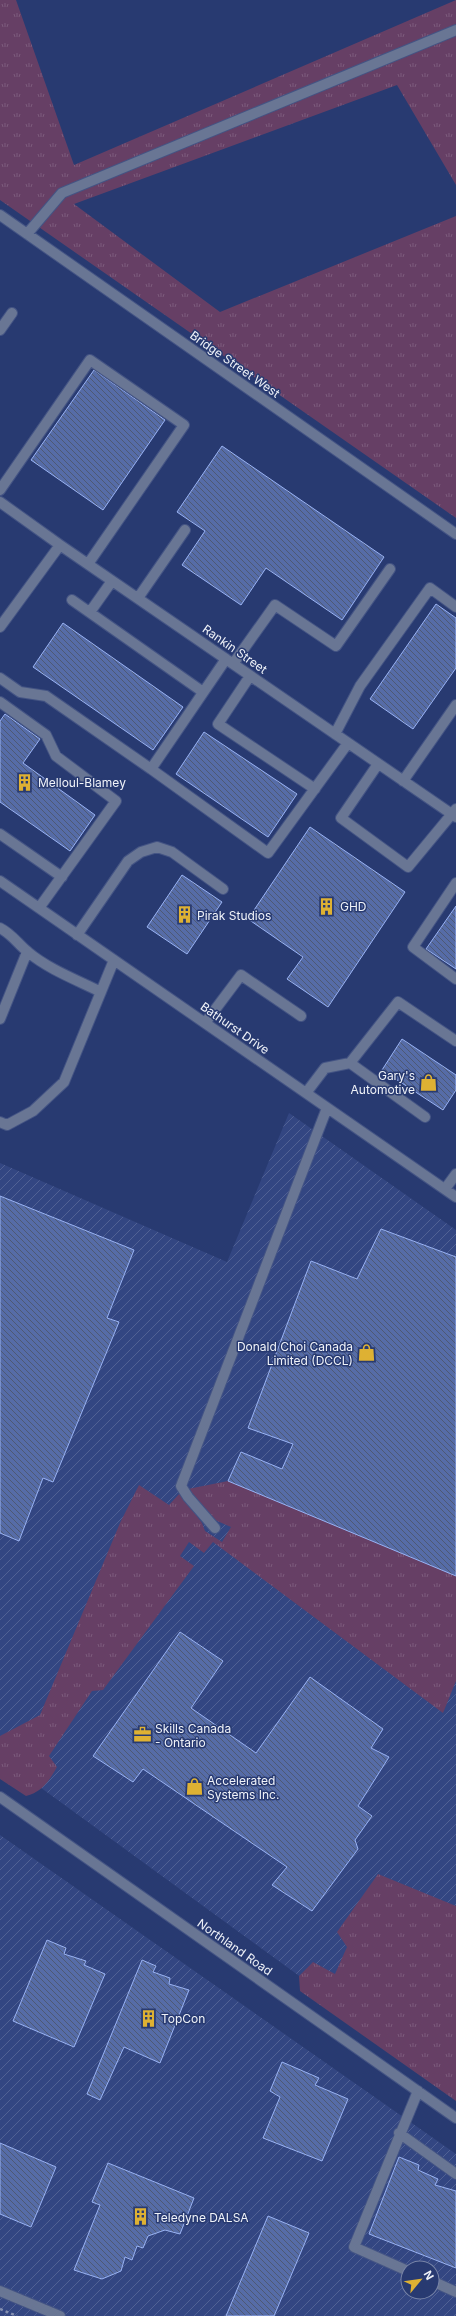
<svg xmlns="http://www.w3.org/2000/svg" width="456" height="2316" font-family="Inter,sans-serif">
<defs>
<pattern id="industrial-furrows" width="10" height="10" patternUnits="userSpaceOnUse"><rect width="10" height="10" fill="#334682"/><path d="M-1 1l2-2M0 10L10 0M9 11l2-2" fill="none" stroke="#516194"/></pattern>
<pattern id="grass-tufts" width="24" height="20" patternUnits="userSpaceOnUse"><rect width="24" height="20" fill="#663f65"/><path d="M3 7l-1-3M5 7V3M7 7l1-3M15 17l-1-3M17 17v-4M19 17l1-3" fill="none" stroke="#7c5b7c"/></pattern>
<pattern id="building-back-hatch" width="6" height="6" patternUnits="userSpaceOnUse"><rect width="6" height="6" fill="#566ca7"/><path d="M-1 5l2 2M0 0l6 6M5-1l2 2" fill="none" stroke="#4e5974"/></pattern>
</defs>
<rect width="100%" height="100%" fill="#283a71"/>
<path fill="url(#industrial-furrows)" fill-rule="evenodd" d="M289 1113 456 1230V2081L324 1994 0 1758V1163L227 1262Z
M0 1835 456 2154V2316H0ZM408 2268H432V2292H408Z"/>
<path fill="url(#grass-tufts)" d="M0 0H16L74 165 456 0V185L397 85 74 204 220 312 456 216V518L0 200Z
M228 1481 456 1576V1681L443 1713 213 1542 204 1553 189 1542 180 1556 194 1566 103 1690 92 1691 49 1756 57 1767C49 1781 42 1792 26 1796L0 1779V1736L40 1715 120 1523 139 1485 169 1505 180 1493 202 1523 205 1531 222 1542 231 1527 208 1517 188 1489Z
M378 1874 456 1906V2101L300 1991 299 1976 313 1962 335 1974 347 1947 337 1932Z"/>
<path fill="url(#building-back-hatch)" stroke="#9ab3f3" d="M94 370 165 420 103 510 31 460Z
M222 446 384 557 342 620 266 568 241 605 182 565 205 531 177 512Z
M436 604 456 618V668L413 729 370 699Z
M63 623 183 707 153 750 33 667Z
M5 714 40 739 23 763 95 815 70 851 0 802V721Z
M204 732 297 794 268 837 176 774Z
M310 827 405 892 328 1007 287 979 303 957 248 919Z
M182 875 222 902 187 954 147 927Z
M456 906V969L426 949Z
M402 1039 456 1075V1090L443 1110 382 1070Z
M0 1196 134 1250 107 1318 119 1322 53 1482 43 1478 19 1541 0 1533Z
M381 1229 456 1257V1576L228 1481 241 1452 282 1469 293 1444 248 1428 311 1261 357 1279Z
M180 1632 223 1661 191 1708 256 1753 310 1677 383 1729 371 1748 389 1757 358 1806 372 1816 355 1840 358 1849 312 1911 272 1885 287 1867 143 1769 133 1782 93 1756Z
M47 1940 66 1948 64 1954 86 1961 84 1965 105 1974 74 2047 13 2021Z
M142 1960 156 1966 153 1972 170 1978 169 1984 189 1990 160 2063 124 2047 100 2100 87 2094Z
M282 2062 319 2078 315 2085 348 2099 322 2161 263 2138 280 2097 270 2091Z
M0 2143 56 2167 31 2227 0 2214Z
M399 2157 419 2165 418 2170 438 2179 435 2185 456 2191V2268L369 2234Z
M108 2163 194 2198 180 2234 165 2230 148 2236 143 2248 137 2246 132 2260 125 2257 121 2271 102 2279 74 2270 100 2205 92 2202Z
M268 2216 309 2233 274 2316H226Z"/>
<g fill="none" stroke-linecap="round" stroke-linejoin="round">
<defs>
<path id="minor" d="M0 215 456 534
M27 234 62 193 456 30
M0 330 12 313
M0 490 90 360 184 425 88 564
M0 502 60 545 456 817
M138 598 185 530
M72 600 203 692
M90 612 112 581
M0 627 60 545
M233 664 275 605 336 646 390 569
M250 676 218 724 315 789
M0 678 20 692 46 696 151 769 226 659
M0 702 46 735 56 756 116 801 39 908
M335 734 360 686 430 588 456 607
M378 764 341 818 408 867 456 809
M151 769 268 853 348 743
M403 781 456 705
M0 834 62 877
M0 881 456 1197
M456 883 413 947 456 979
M0 928C12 934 18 944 28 952 48 969 77 980 101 992
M77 935 128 861 141 852 157 847 172 852 223 889
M0 1019 27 952
M205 1023 241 975 301 1016
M350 1063 425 1117
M306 1093 325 1068 350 1063 398 1002 456 1041
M0 1122 7 1125 33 1111 64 1082 114 960
M445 1189 456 1174
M215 1528 188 1497 181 1486 327 1108
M0 1797 456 2118
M399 2133 456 2174
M408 2271 354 2247 418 2091
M432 2281 456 2292
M0 2291 60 2316"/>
</defs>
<use href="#minor" stroke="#445484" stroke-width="12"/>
<path stroke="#848fb0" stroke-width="2.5" stroke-dasharray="3 3" stroke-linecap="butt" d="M0 2309 17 2316"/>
<use href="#minor" stroke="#697694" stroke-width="10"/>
</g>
<defs>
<symbol id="building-bare" viewBox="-9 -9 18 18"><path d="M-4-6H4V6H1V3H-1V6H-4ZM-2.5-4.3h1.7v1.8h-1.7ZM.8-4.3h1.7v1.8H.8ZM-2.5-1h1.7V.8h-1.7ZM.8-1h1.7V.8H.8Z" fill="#deb133" stroke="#283a71" stroke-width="2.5" paint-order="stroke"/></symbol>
<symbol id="shop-bare" viewBox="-9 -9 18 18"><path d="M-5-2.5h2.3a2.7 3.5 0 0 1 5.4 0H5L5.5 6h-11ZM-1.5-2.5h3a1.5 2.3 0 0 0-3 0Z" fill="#deb133" stroke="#283a71" stroke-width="2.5" paint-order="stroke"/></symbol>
<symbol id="office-bare" viewBox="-9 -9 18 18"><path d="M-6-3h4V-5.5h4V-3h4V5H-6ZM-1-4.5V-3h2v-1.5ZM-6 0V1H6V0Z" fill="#deb133" stroke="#283a71" stroke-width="2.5" paint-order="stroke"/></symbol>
</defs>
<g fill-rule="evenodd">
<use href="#building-bare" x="12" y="770" width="25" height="25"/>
<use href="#building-bare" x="314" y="894" width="25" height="25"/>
<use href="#building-bare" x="172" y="902" width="25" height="25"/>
<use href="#shop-bare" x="416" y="1070" width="25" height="25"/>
<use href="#shop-bare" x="354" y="1340" width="25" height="25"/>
<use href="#office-bare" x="130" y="1722" width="25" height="25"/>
<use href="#shop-bare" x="182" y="1774" width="25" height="25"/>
<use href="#building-bare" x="136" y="2006" width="25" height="25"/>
<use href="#building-bare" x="128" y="2204" width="25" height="25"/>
</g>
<g text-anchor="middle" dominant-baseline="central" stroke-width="3" stroke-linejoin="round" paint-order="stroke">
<g font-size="12" fill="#f0f3f9" stroke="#283a71">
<text transform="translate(235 364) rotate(35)">Bridge Street West</text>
<text transform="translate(235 649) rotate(35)">Rankin Street</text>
<text transform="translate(235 1028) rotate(35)">Bathurst Drive</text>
<text transform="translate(235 1947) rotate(35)">Northland Road</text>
</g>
<g font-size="12" fill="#f0f3f9" stroke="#283a71" text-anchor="start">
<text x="38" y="782">Melloul-Blamey</text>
<text x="340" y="906">GHD</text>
<text x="197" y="915">Pirak Studios</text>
<text x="415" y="1075" text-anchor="end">Gary's<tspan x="415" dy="14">Automotive</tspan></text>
<text x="353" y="1346" text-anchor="end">Donald Choi Canada<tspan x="353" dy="14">Limited (DCCL)</tspan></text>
<text x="155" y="1728">Skills Canada<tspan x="155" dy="14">- Ontario</tspan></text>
<text x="207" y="1780">Accelerated<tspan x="207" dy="14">Systems Inc.</tspan></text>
<text x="161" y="2018">TopCon</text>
<text x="154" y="2217">Teledyne DALSA</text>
</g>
</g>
<g transform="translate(420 2280) rotate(61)"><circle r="19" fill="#283a71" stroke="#7884a7"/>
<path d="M0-3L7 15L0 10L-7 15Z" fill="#deb133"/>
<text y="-6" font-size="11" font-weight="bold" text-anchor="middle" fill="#f0f3f9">N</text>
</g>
</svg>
